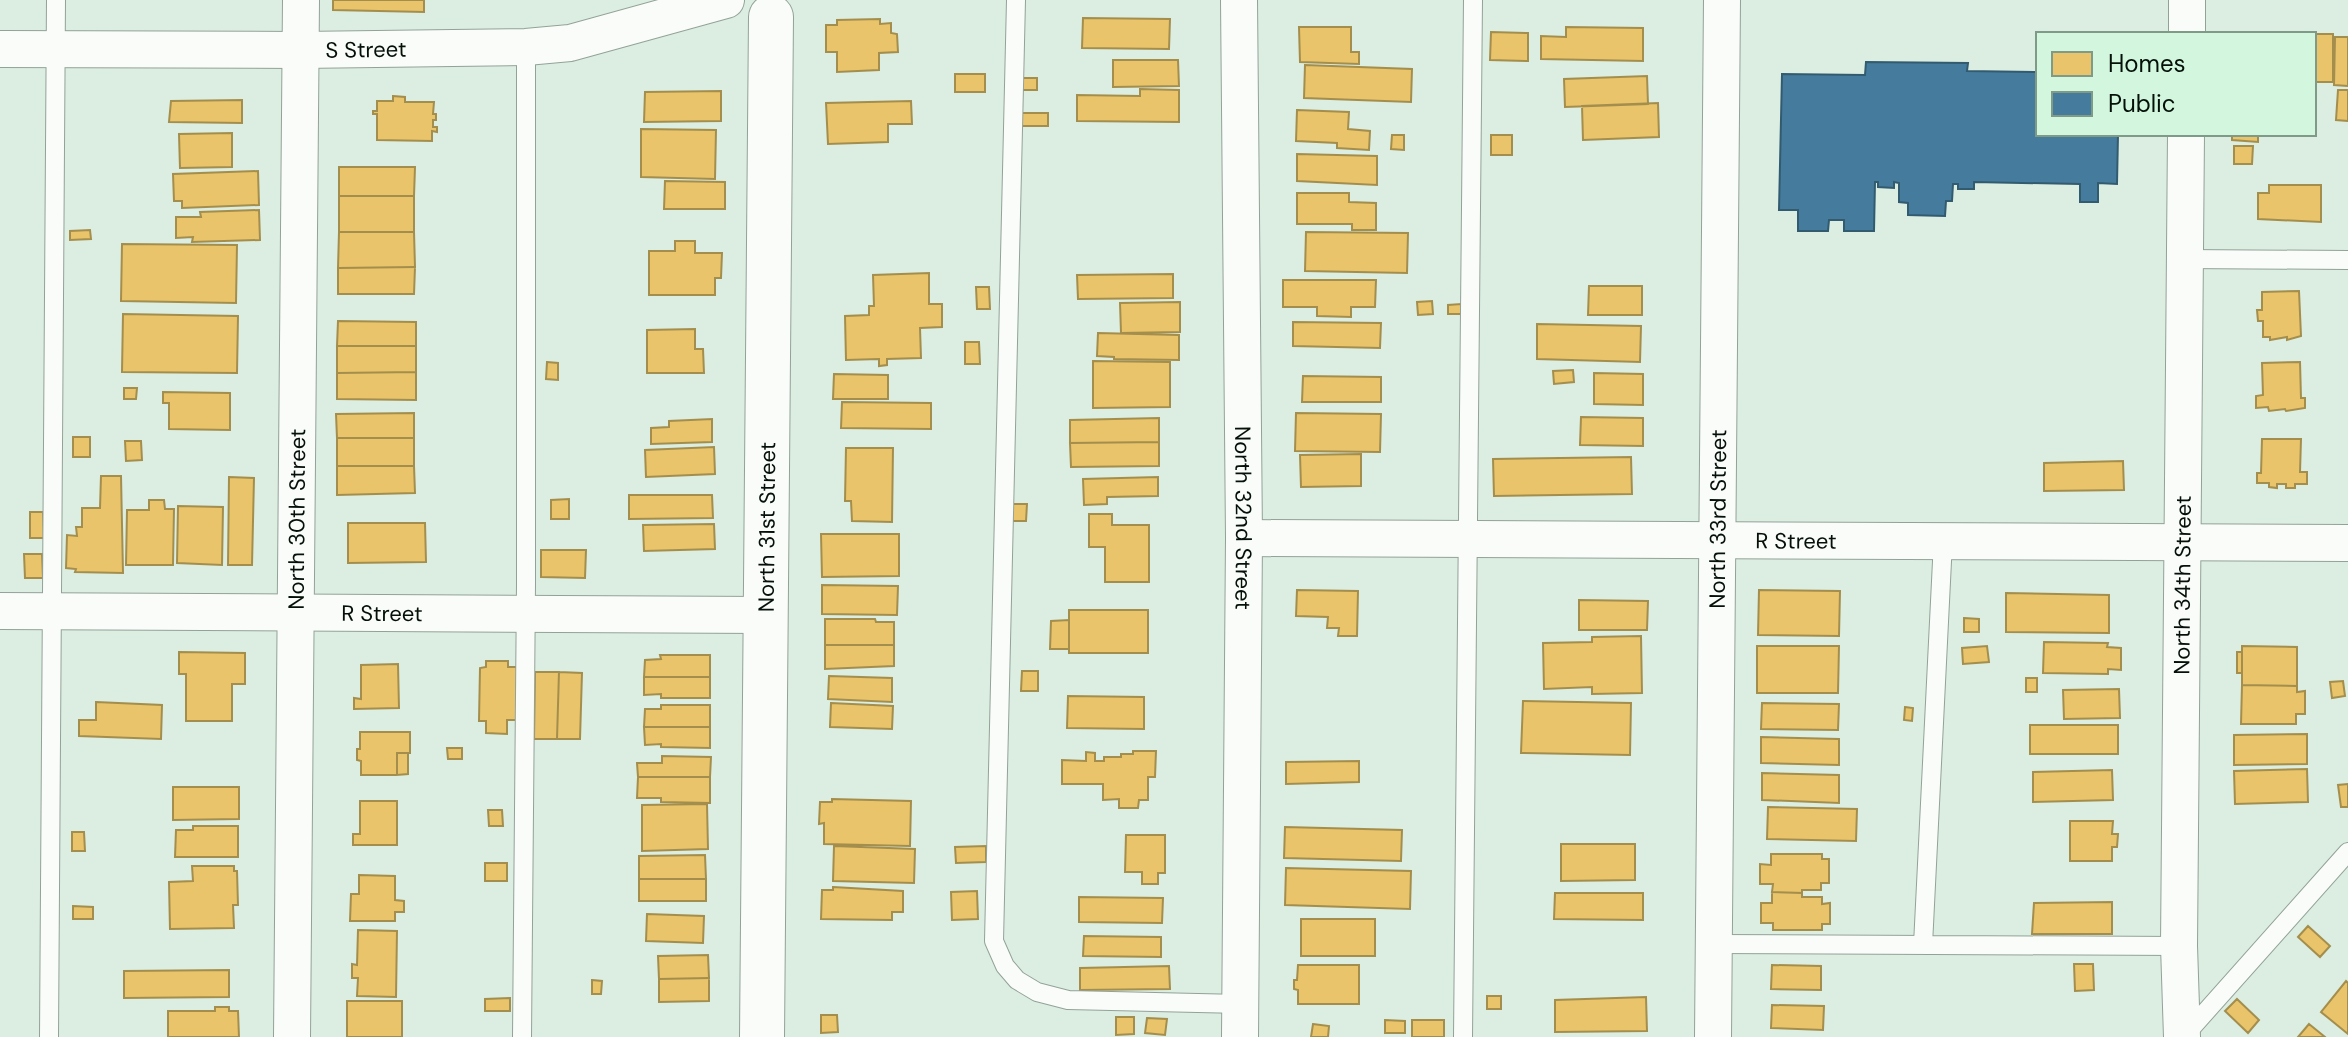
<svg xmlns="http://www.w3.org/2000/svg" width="2348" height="1037" font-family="'DM Sans',sans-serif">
<rect width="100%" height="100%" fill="#dbeee1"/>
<path fill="#e9c46a" stroke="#a48e4d" stroke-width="2" d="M333 0H424V12L333 10Z
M1083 18 1170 19 1169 49 1082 48Z
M880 19V24L891 23V33L897 34 898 52 879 53V70L837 72V52H826V25H837V20Z
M1299 27H1351V52H1359V64L1300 62Z
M1566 27 1643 28V61L1541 59V36L1566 37Z
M1491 32 1528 33V61L1490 60Z
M2287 34H2333V82H2316V117H2314V34Z
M2335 37H2348V86L2334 85Z
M1113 60H1178L1179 86 1113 87Z
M1305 65 1412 69 1411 102 1304 98Z
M955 74H985V92H955Z
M1647 76 1648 104 1565 107 1564 79Z
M1022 78H1037V90H1022Z
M1140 89 1179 90V122L1077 121V95L1140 96Z
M2338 90H2348V121L2336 120Z
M721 91V121L644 122 645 92Z
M393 96 405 97V102H434L433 114H436V120H433V127H437V132L432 131V141L377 140V114H373V111H377V101H393Z
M242 100V123L169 122 171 101Z
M911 101 912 124H888V142L828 144 826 103Z
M1658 103 1659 137 1583 140 1582 106Z
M1297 110 1349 112 1348 129 1370 131 1369 150 1337 148V143L1296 141Z
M1022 113H1048V126H1022Z
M641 129 716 130 715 179 641 177Z
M232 133V167L180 168 179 134Z
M2232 134H2258V142L2232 140Z
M1392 135H1404V150L1391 149Z
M1491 135H1512V155H1491Z
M2234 146H2253L2252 164H2234Z
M1297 154 1377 156V185L1297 181Z
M339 167H415L414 196H339Z
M258 171 259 205 182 208V201H174L173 174Z
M665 181 725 182V209H664Z
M2269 185H2321V222L2258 219V193H2269Z
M1297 193H1349V202L1376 203V230H1352V224H1297Z
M339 196H414V232H339Z
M259 210 260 240 192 242 193 237 176 238V217H201L200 212Z
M90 230 91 239 70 240V231Z
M339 232H414L415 267 338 268Z
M1306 232 1408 233 1407 273 1305 271Z
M675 241H695V253H722L721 278H715V295H649V251H675Z
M122 244 237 245 236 303 121 301Z
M415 267 414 294H338V268Z
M929 273V304H942V327L920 328 921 358 887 359V365L879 366V359L846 360 845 316 869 315V306H874L873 275Z
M1173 274V298L1078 299 1077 275Z
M1283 280H1376L1375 307H1351V317L1317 316V307H1283Z
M1589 286H1642V315H1588Z
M976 287H989L990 309H977Z
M2299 291 2301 336 2287 340V337L2270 340V337H2263V321H2258L2257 310H2262V292Z
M1432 301 1433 314 1418 315 1417 302Z
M1180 302V332L1121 333 1120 303Z
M1461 304V314H1448V305Z
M123 314 238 316 237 373 122 372Z
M338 321 416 322V346H337Z
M1293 322 1381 323 1380 348 1293 346Z
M1537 324 1641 326 1640 362 1537 359Z
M695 329V349H703L704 373H647V330Z
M1098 333 1179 335V360L1114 359V357L1097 356Z
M965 342H979L980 364H965Z
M337 346H416V372L337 373Z
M1093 361 1170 362V407L1093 408Z
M547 362 558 363V380L546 379Z
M2300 362 2301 398H2305V408L2286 411 2285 409 2269 411 2268 407 2256 408V396L2263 395 2262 363Z
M1573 370 1574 382 1554 384 1553 371Z
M416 372V400L337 399V373Z
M1594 373 1643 374V405L1594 404Z
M834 374 888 375V399H833Z
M1303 376 1381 377V402H1302Z
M124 388H137L136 399H124Z
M163 392 230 393V430L169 429V403H163Z
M842 402 931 403V429L841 428Z
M414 413V438H337L336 414Z
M1296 413 1381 414 1380 452 1295 451Z
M1581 417 1643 418V446L1580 445Z
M1159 418V442L1070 443V420Z
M712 419V442L651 444V428L669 427V421Z
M73 437H90V457H73Z
M337 438H414V466H337Z
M2262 439H2301L2300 472H2307V484H2295V488H2286V484H2277V488L2269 487V483H2257V473H2261Z
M125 441H141L142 460 126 461Z
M1159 442V466L1071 467 1070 443Z
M714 447 715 474 646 477 645 450Z
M846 448H893L892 522 852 521 851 501H845Z
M1361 454V486L1301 487 1300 455Z
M1631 457 1632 494 1494 496 1493 459Z
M2123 461 2124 490 2044 491V463Z
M337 466H414L415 493 337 495Z
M101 476H121L123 573 75 572 76 569 66 568 67 535 77 536 76 527H82V508H100Z
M229 477 254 478 252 565H228Z
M1158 477V496L1107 497V504L1084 505 1083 479Z
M629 495H712L713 518 629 519Z
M569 499V519H551V500Z
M149 500H164L165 509H174L173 565H126L127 510H149Z
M1012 504H1027L1026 521H1012Z
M178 506 223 507 222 565 177 563Z
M30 512H43L44 538H30Z
M1089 514H1112V525H1149V582H1105V547H1089Z
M348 523H425L426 562 348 563Z
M714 524 715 549 644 551 643 525Z
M821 534H899V576L822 577Z
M541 550H586L585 578 541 577Z
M24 554H42L43 578H25Z
M822 585 898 586 897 615 822 614Z
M1297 590 1358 591 1357 636H1338L1339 628H1327L1328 617 1296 616Z
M1759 590 1840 591 1839 636 1758 635Z
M2006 593 2109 595V633L2006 632Z
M1579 600 1648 601 1647 630H1579Z
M1069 610H1148V653H1069Z
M1964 618 1979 619V632H1964Z
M825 619H875L876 622H894V645H825Z
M1069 620V649H1050L1051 621Z
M1641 636 1642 693 1592 694V687L1544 689 1543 643 1592 642V637Z
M2044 642 2108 643 2107 647 2121 648V670L2108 669V674L2043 673Z
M825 645H894V666L825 669Z
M1757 646H1839L1838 693H1757Z
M1987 646 1989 662 1963 664 1962 648Z
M2242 646 2297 647V686L2242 685Z
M179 652 245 653V684H232V721H186V674H179Z
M2237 652H2242V673H2237Z
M660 655H710V677H644L645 660 661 659Z
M486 661H508V667H517L516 720H507V734L486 733V721H479L480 668 486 667Z
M398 664 399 708 354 709V698L361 699V665Z
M1022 671H1038V691H1021Z
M535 672H559L557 739H534Z
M559 672 582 673 580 739H557Z
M829 676 892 678V702L828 699Z
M644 677H710V698H661V694L644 695Z
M2026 678H2037V692H2026Z
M2343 681 2345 696 2332 698 2330 682Z
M2242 685 2297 686V692L2305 691V714H2296V724H2241Z
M2119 689 2120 718 2064 719 2063 690Z
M1068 696 1144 697V729L1067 728Z
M1523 701 1631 703 1630 755 1521 753Z
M96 702 162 705 161 739 79 736V720H96Z
M831 703 893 706 892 729 830 727Z
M1762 703 1839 704 1838 730 1761 729Z
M661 705H710V727H644L645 709H661Z
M1905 707 1913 708 1912 721 1904 720Z
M2030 725H2118V754H2030Z
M644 727H710V748L661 747V744L645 745Z
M360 732H410V753H397V775H361V761L357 760V749H360Z
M2307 734V764L2234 765V735Z
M1761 737 1839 739V765L1761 763Z
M447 748H462V759H448Z
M1133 751H1156L1155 777H1148V800H1139L1138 808H1119V799L1103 800V784H1062V760L1086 761V752L1095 753V761H1104V757H1121V754H1133Z
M397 753H408V774L397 775Z
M662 756 711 757 710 777H638L637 763H662Z
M1359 761V782L1286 784V762Z
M2307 769 2308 802 2235 804 2234 771Z
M2112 770 2113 800 2033 802V772Z
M1762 773 1839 775V803L1762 800Z
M638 777H710V803L661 802V798H637Z
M2348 784V807H2341L2338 785Z
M173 787H239V819L173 820Z
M832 799 911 801 910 846 824 844V823L819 824 820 802H832Z
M360 801H397V845H353V834H360Z
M707 804 708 849 642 851V805Z
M1768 807 1857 809 1856 841 1767 839Z
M488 810H502L503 826H489Z
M2070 821H2113L2112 834H2118L2117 847H2112V861H2070Z
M193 826H238V857H175L176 830H193Z
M1285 827 1402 830 1401 861 1284 858Z
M72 832H84L85 851H72Z
M1126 835H1165V873H1158V884H1142V872H1125Z
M1561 844H1635V880L1561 881Z
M834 846 915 849 914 883 833 881Z
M986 846V862L956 863 955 847Z
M1771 854H1822V859H1829V883H1821V890H1802V893L1772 892 1773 884H1760V864L1771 865Z
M705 855 706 879H639V856Z
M485 863H507V881H485Z
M192 866H234V871H237L238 905H233L234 928 170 929 169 882 193 881Z
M1286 868 1411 871 1410 909 1285 905Z
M359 875 395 876V900L404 901V912H395V921H350L351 894H359Z
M639 879H706V901H639Z
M833 887 903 891V912H892V920L821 919 822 890H833Z
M977 891 978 919 952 920 951 892Z
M1772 892 1802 893V897H1822V904L1830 903V924H1822V930H1773V923H1761V903H1772Z
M1555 893H1643V920L1554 919Z
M1079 897 1163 898 1162 923 1079 922Z
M2112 902V934H2032L2034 903Z
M73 906 93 907V919H73Z
M647 914 704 916 703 943 646 941Z
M1301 919H1375V956H1301Z
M2308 926 2330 946 2320 957 2298 937Z
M358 930 397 931 396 997 357 996 358 978H352V964L357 965Z
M1084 936 1161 937V957L1083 956Z
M708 955 709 978 659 979 658 956Z
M2074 964H2093L2094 990 2075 991Z
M1298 965H1359V1004H1298V990L1294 989V980H1297Z
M1772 965 1821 966V990L1771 989Z
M1169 966 1170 989 1080 990V968Z
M229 970V997L124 998V971Z
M709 978V1001L659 1002V979Z
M592 980 602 981 601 994H592Z
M2346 981 2348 983V1034L2321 1012Z
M1487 996H1501V1009H1487Z
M1646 997 1647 1031 1555 1032V1000Z
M510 998V1011H485V999Z
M2237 999 2259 1020 2248 1033 2225 1011Z
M347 1001H402V1037H347Z
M1772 1005 1824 1006 1823 1030 1771 1028Z
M215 1007H229V1011H238L239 1037H168V1011H215Z
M821 1015H837L838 1032 821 1033Z
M1116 1017H1134V1034L1116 1035Z
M1147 1018 1167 1019 1165 1035 1145 1033Z
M1385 1020 1405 1021V1033H1385Z
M1412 1020H1444V1037H1412Z
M1313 1024 1329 1026 1328 1037H1311Z
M2309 1024 2325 1037H2298Z"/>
<path fill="#457b9d" stroke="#325b70" stroke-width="2" d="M1866 62 1968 63 1967 71 2038 72V134H2118L2117 184 2098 183V202H2080V184L1974 182V189H1958V184H1953L1952 201H1946L1945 216 1908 215V203L1899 202V183L1894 182V188L1878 187V182H1875L1874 231H1844V220H1829L1828 231H1798V210H1779L1782 74 1865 75Z"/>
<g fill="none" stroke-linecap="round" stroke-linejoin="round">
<defs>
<path id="service" d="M1016 0 994 941 1005 966 1017 980 1037 992 1068 1000 1241 1004
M2185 259 2348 260
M1714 944 2179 946
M1923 945 1943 541
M2185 1035 2348 852
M49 1037 56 0
M522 1037 526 584V47
M1463 1037 1473 0"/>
<g id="minor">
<path id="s1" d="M1239 0 1244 538 1240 1037"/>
<path d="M2187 34V0"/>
<path id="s2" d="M0 49 300 50 526 47 570 43 726 0"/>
<path id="s3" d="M1244 538 2348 543"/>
<path id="s4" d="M0 611 766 615"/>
<path id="s5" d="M292 1037 301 0"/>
<path id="s6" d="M1713 1037 1722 0"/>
<path id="s7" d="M2182 1037 2179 946 2186 134"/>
</g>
<g id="tertiary">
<path id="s8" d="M762 1037 771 17"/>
</g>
</defs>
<use href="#service" stroke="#93a298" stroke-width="20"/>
<use href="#minor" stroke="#93a298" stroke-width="38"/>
<use href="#tertiary" stroke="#93a298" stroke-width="46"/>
<use href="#service" stroke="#fafcfa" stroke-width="18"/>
<use href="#minor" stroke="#fafcfa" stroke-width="36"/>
<use href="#tertiary" stroke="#fafcfa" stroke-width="44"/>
</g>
<g text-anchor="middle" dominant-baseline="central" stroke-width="8" stroke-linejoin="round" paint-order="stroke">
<g font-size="22" fill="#041008" stroke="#d3f6de">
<text stroke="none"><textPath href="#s2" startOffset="366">S Street</textPath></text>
<text stroke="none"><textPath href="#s5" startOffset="518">North 30th Street</textPath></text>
<text stroke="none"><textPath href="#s1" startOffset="518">North 32nd Street</textPath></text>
<text stroke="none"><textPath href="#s6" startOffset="518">North 33rd Street</textPath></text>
<text stroke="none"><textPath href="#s8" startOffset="510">North 31st Street</textPath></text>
<text stroke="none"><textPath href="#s3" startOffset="552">R Street</textPath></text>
<text stroke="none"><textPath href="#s7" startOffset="452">North 34th Street</textPath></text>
<text stroke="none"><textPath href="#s4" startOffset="382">R Street</textPath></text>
</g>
</g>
<rect x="2036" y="32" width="280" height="104" fill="#d3f6de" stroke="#809a88" stroke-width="2"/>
<rect x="2052" y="52" width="40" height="24" fill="#e9c46a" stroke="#809a88" stroke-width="2"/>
<text x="2108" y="72" font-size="24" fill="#041008">Homes</text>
<rect x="2052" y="92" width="40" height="24" fill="#457b9d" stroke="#809a88" stroke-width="2"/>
<text x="2108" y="112" font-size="24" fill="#041008">Public</text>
</svg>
